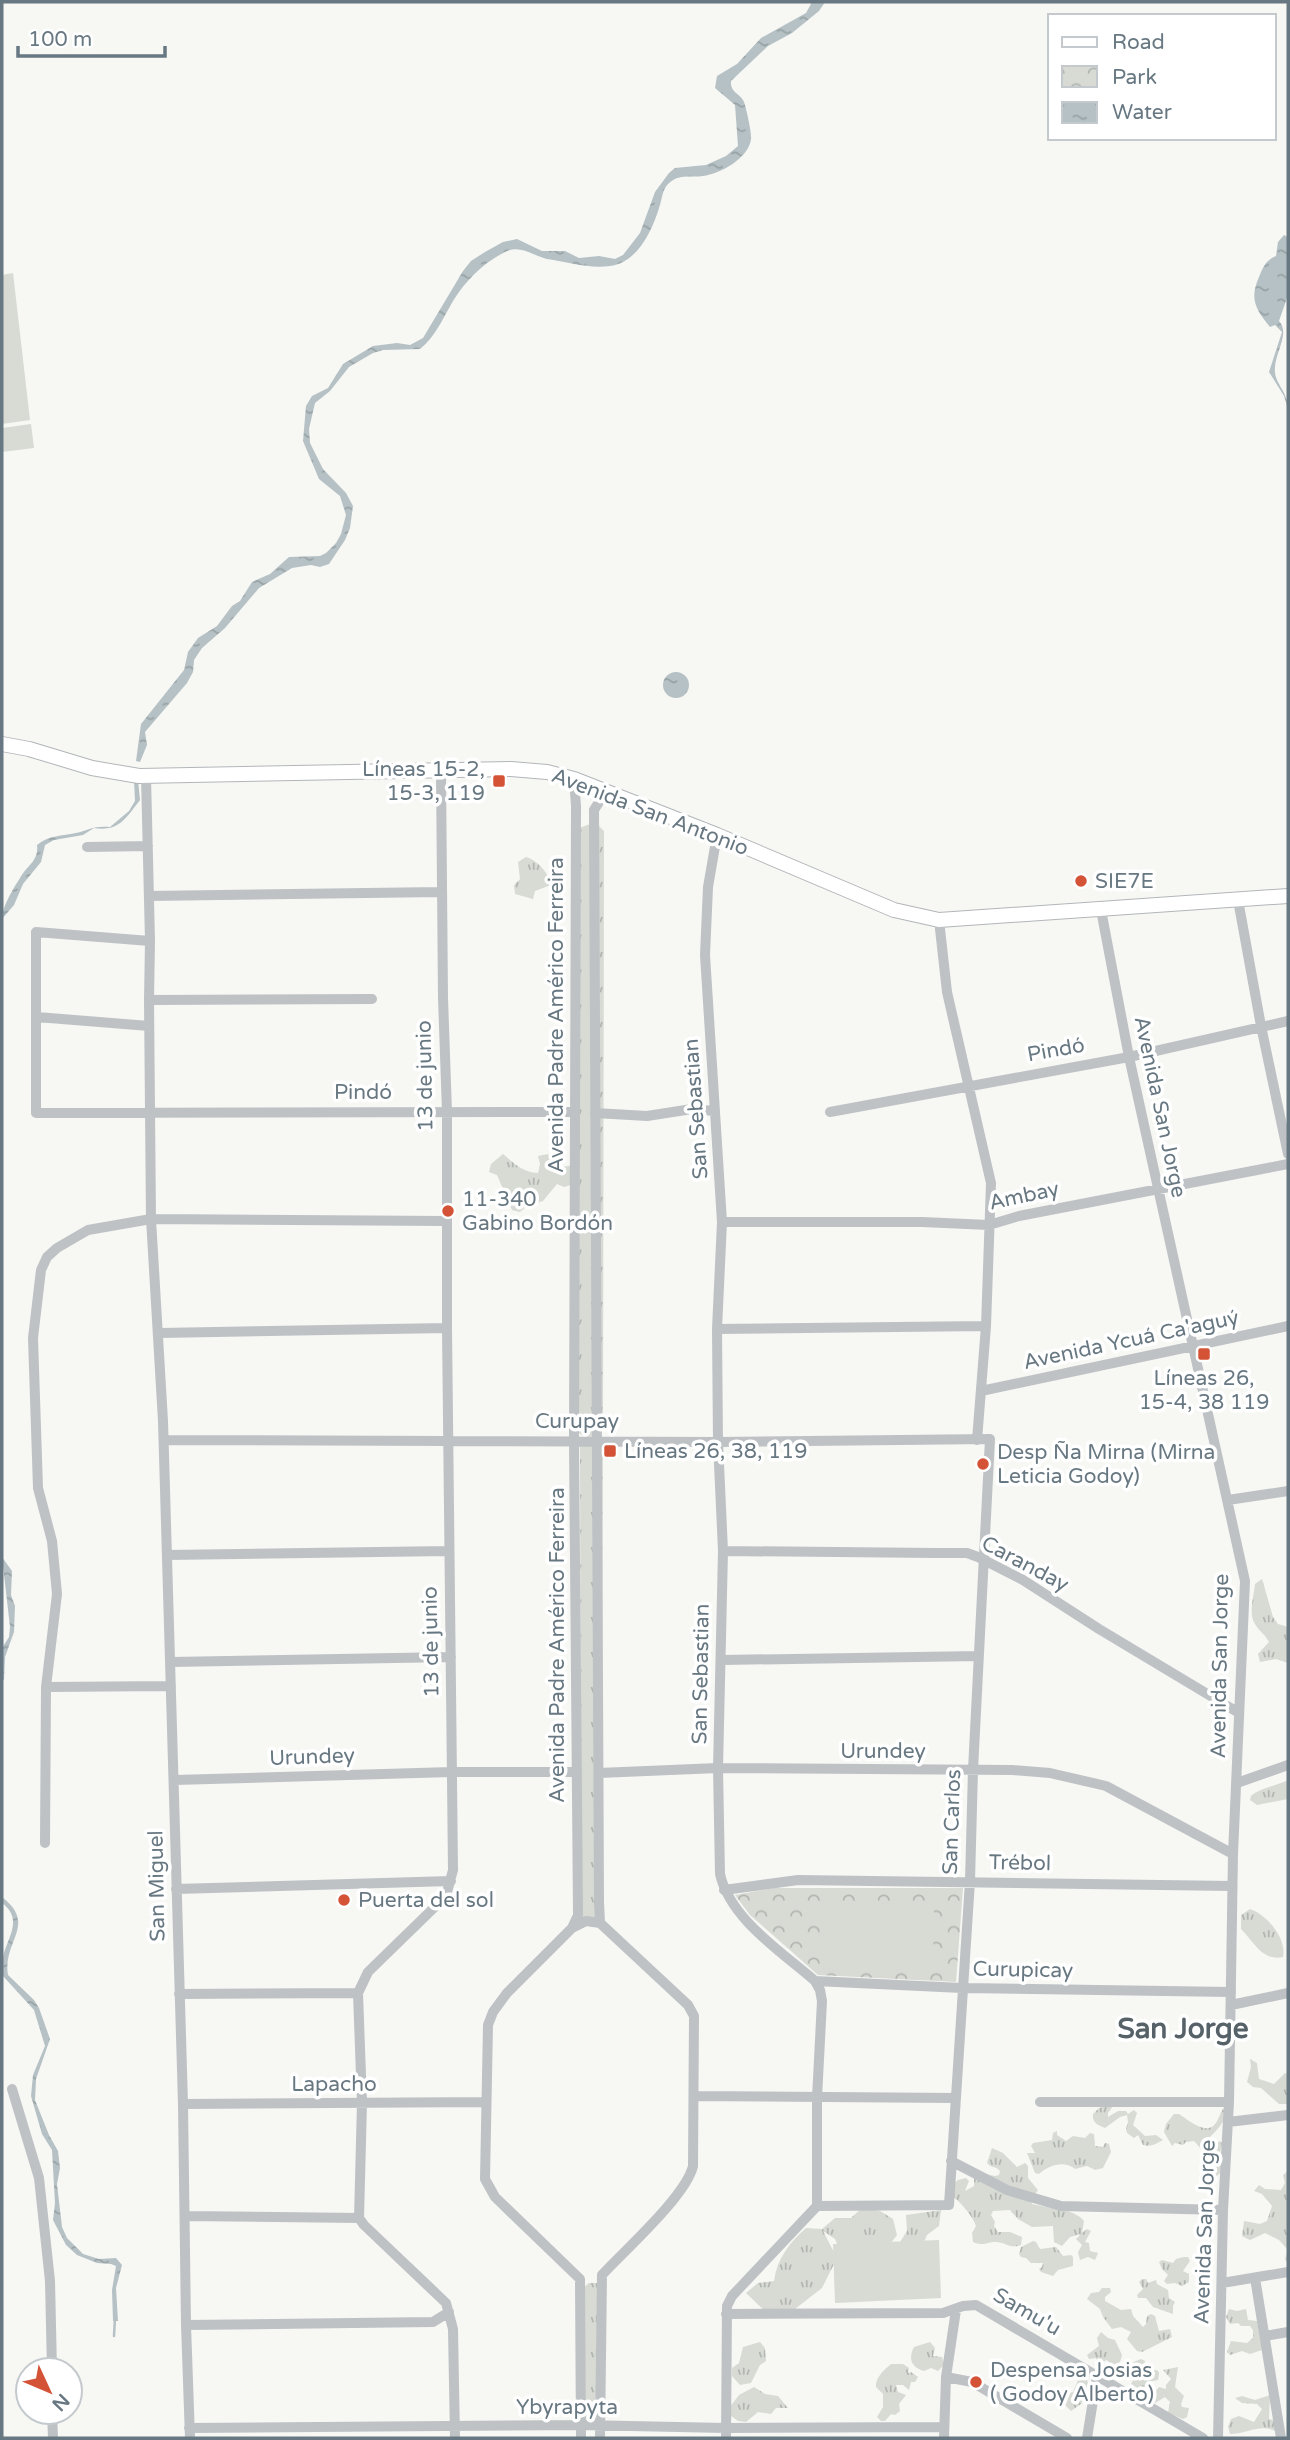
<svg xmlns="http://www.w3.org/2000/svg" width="1290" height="2440" font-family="'Varela Round',sans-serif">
<defs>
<pattern id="grass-tufts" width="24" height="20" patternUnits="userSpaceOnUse" patternTransform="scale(1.75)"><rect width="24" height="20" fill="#d7dbd4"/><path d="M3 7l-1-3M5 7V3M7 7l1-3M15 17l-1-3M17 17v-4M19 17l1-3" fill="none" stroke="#b2b6b1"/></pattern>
<pattern id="park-crowns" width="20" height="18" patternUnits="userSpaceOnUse" patternTransform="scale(1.75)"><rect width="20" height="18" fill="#d7dbd4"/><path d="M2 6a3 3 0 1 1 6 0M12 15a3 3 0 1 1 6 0" fill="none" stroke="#b2b6b1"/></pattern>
<pattern id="water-ripples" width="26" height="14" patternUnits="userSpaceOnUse" patternTransform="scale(1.75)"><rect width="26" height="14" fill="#b5c1c5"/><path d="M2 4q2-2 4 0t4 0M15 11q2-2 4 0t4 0" fill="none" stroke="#97a2a5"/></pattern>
</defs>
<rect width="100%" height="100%" fill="#f7f7f4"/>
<path fill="url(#grass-tufts)" d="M593 823 598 825 604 831 603 1430 598 1436C591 1437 583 1438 578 1432L571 1185 564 1187 557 1184 543 1201 527 1206 520 1212 512 1210 497 1175 489 1172 491 1164 503 1154C515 1164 522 1172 538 1173L540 1164 538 1156 548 1154 557 1168 574 1165 579 828Z
M526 857C537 860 549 873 551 885L535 891 533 899 515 894 514 885 520 879 518 862Z
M580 1443 603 1446 601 1913 598 1919 581 1918Z
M1262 1579 1273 1617 1278 1624 1288 1627V1663L1276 1659 1260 1662 1258 1654 1269 1642C1265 1634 1259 1631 1255 1624 1248 1614 1254 1596 1255 1584Z
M1288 1780V1799L1257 1805 1250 1800 1251 1796C1260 1788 1276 1786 1288 1780Z
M1250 1909C1267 1915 1287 1938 1283 1957 1263 1962 1254 1942 1241 1929V1915Z
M1250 2059 1257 2063 1259 2079 1274 2084 1285 2073 1288 2074 1287 2104H1279L1261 2088 1253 2087 1247 2082 1251 2067Z
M1107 2106H1113L1108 2113V2117L1118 2111H1126L1128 2114 1134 2110 1137 2113 1133 2125 1145 2136 1156 2135 1163 2140C1155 2144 1152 2147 1143 2145L1138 2135 1134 2138 1127 2133 1126 2129 1128 2122 1127 2115 1120 2117 1105 2128C1098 2125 1092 2123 1093 2114L1099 2108Z
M1223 2109 1227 2112C1224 2123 1217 2130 1210 2137L1209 2145 1204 2152 1194 2141 1186 2142 1183 2145 1175 2143 1172 2146 1164 2132 1166 2124 1174 2114H1179C1187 2119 1206 2136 1215 2124 1218 2121 1220 2113 1223 2109Z
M1057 2131V2135L1066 2141 1073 2136 1085 2138 1090 2133 1094 2134 1095 2146 1103 2147 1105 2143 1109 2144 1111 2152 1103 2168 1095 2170 1087 2166 1075 2169C1064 2160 1049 2165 1039 2174L1035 2173 1027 2153H1035L1031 2146 1033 2143 1052 2140 1053 2133Z
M1220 2141 1223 2144 1220 2152 1223 2154 1220 2173 1212 2181 1201 2178C1201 2160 1203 2152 1220 2141Z
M992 2148 1003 2153 1017 2167 1025 2163 1028 2166V2178L1038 2190 1031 2200 1032 2204 1056 2209 1063 2208C1070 2213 1079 2214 1084 2221L1082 2233 1087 2229 1091 2231 1085 2242 1089 2243 1090 2251 1098 2253 1095 2260 1088 2257 1080 2260 1078 2252 1082 2245 1076 2239 1081 2234 1070 2237 1062 2246 1054 2242 1053 2226 1032 2227 1018 2219 1010 2210 993 2211 991 2215 995 2222 994 2226 998 2232H1010L1022 2237 1021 2245C1010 2249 1007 2243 997 2242 987 2241 985 2247 973 2242L972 2233 976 2226C974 2218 960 2201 952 2196V2185L958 2180 966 2178 969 2181 965 2191 974 2186V2178L980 2173 995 2176 999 2175 1000 2171C996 2166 991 2168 987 2163Z
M1288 2171V2264L1285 2259 1288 2250 1279 2240 1265 2233 1250 2240 1242 2236 1244 2221 1260 2224 1267 2221 1272 2206 1262 2194 1254 2191 1259 2185 1265 2189 1281 2190 1285 2183 1283 2175Z
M863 2207 880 2211 893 2219 897 2235 887 2248 841 2253 835 2239 823 2231 837 2258 822 2288 786 2316 769 2315 746 2293 758 2283 774 2281C777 2259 789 2243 806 2228L822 2229 835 2218H851Z
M941 2210 939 2226 927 2235 921 2249 897 2247 907 2231 906 2215Z
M1033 2241 1036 2242 1040 2249 1056 2247 1063 2256 1071 2255 1073 2257V2266L1058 2270 1053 2276 1041 2272 1039 2269 1042 2267 1043 2263H1031L1026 2258 1021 2257 1019 2254 1021 2247Z
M1184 2257H1188L1190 2261 1183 2271 1189 2274V2282L1182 2286 1175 2283 1167 2284 1164 2281 1168 2275 1162 2269 1159 2262 1162 2260 1173 2263 1176 2259Z
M1142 2279H1146L1148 2283 1156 2280 1157 2284 1168 2290 1169 2298 1175 2302 1173 2306V2314L1153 2307 1146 2298H1138L1137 2295 1143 2289 1139 2282Z
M589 2283H598V2420L585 2421 583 2288Z
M1102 2288H1110L1111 2292 1105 2297V2301L1121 2310 1131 2309 1133 2316 1143 2327 1146 2324 1147 2316 1151 2314 1155 2316 1159 2331 1170 2329 1172 2337 1142 2352 1137 2351 1127 2339 1131 2332 1121 2327 1112 2329 1103 2317 1100 2309 1087 2299 1091 2293 1099 2292Z
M1229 2309 1237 2311 1246 2309 1248 2320 1257 2321 1262 2350 1250 2354 1242 2351 1230 2355 1227 2352 1231 2341 1247 2343 1253 2338V2330L1250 2326H1241L1238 2323 1230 2324 1226 2317Z
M1101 2332 1108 2338 1115 2340 1122 2355 1120 2362 1117 2366H1112L1107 2360 1098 2364 1096 2358 1089 2359 1087 2355 1099 2346 1097 2338Z
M760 2342 765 2348 766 2361 760 2365 751 2383 740 2385 732 2376V2368L739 2363 743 2347Z
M930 2342 935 2348 933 2356 942 2357 944 2365 938 2371 931 2368 924 2371C911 2367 908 2359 914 2347Z
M1141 2359 1145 2361 1142 2372 1157 2370 1159 2373 1158 2380 1147 2382 1148 2386 1136 2390 1133 2388 1131 2384 1135 2377 1132 2374 1110 2377 1109 2374 1111 2371Z
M891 2364H903L909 2368 908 2373 911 2372 918 2377 915 2382H911L909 2390 903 2385H896L898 2392 906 2395 899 2404 900 2411 895 2415 891 2414 885 2421H881L877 2417 883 2407V2394L876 2387C875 2378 884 2370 891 2364Z
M1178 2367 1175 2387 1184 2396 1181 2404 1182 2407 1189 2408 1187 2417 1183 2419 1168 2413 1170 2402 1165 2397 1155 2403 1147 2401 1159 2387 1166 2389V2385L1171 2379 1163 2370Z
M1086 2374 1089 2389 1081 2404 1071 2411 1059 2399 1065 2394 1073 2392 1079 2378Z
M754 2387 765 2394 778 2396 788 2408H776L771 2414 758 2412 746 2422 738 2421 731 2416 729 2408 739 2395Z
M1270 2395 1269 2419 1276 2421 1279 2434C1264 2421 1247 2434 1230 2434L1228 2427 1231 2419 1239 2416 1254 2422 1262 2409 1257 2404 1242 2403 1235 2398 1242 2396 1255 2400Z"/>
<path fill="url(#park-crowns)" d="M774 1888H963L956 1982 818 1975 750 1915 735 1895Z"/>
<path fill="#d7dbd4" d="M13 273 30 420 2 424V275Z
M31 424 34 448 2 452V428Z
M822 1903 934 1904 933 1969 821 1968Z
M939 2240 941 2298 835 2303 833 2244Z"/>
<path fill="url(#water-ripples)" d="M812 2H825L819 11 792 33 768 46 731 81C730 93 740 93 744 102 746 107 752 134 751 139 749 158 720 174 703 176 691 178 679 173 668 184 662 190 662 200 659 208 652 231 637 263 610 266 589 269 568 262 547 259 534 256 521 245 507 251 484 262 466 280 453 301 443 318 436 336 420 349L383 350 373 353 349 367 330 391 315 403 309 429 310 443 323 469 346 493 353 506 350 528 345 540 329 564 320 567 311 565 292 568 259 588 225 628 202 648 194 660 193 672 187 683 145 732 147 745 140 762 136 761 141 724 184 670 188 652 198 638 217 626 232 606 240 601 252 582 270 574 289 557 320 556 326 553 336 543 341 534 346 515 340 496 319 479 303 441 306 406 312 396 328 388 343 364 373 346 397 343 410 345 423 338 463 271 471 261 485 252 503 242 517 239 542 251H565L579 258 599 256 615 259 623 255 640 233 655 192 669 173 675 168 706 165 726 156 738 146 735 105 715 88 717 76 737 64 761 38 806 13Z
M1284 235 1288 237V295L1279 321C1290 333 1276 351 1275 367 1273 383 1288 390 1288 409L1284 396 1269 372 1282 332 1275 325 1270 327C1256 310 1249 299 1259 277 1263 267 1266 260 1276 256L1278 242Z
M663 685a13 13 0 1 1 26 0a13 13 0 1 1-26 0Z
M134 780H138L140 800C126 818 119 832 94 828L83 835 54 840 45 845 41 862 23 884 14 905 2 919C2 907 13 889 20 878 27 865 39 861 37 845 49 835 62 836 76 833 91 830 91 826 110 827L129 811 135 801Z
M2 1557 12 1571 11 1595 15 1606 14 1632 5 1657 4 1680H2V1648L9 1637 10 1627Z
M2 1897C38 1925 2 1941 8 1975L34 2000 39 2008 50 2039 36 2079 35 2100 49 2135 58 2151 60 2168 57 2184 62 2227 67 2238 83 2254 99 2259 116 2258 122 2265 116 2288 118 2321H113L112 2290 116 2266 111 2264 97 2263 77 2255 66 2245 53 2220 55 2203 52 2150 42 2134 31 2096 33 2075 45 2046 34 2010 3 1976C2 1968 2 1961 4 1953 10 1934 22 1918 2 1903Z"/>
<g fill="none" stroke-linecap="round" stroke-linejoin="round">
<path stroke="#b5c1c5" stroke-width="2.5" d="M114 2336 115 2318"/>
<defs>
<path id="major" d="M2 744 29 749 92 768 139 776 511 769 547 772 574 779 717 835 894 910 939 920 1288 896"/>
</defs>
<use href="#major" stroke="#b2b6b9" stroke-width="16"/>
<path stroke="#bec2c5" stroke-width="10" d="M441 772 443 998 447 1112V1328L453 1870 446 1896 368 1972 358 1993 362 2103 359 2218 364 2225 446 2303 453 2329 455 2438
M146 776 150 941 149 1000 151 1219 163 1421 183 2104 186 2325 190 2438
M574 779 576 806 574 1441 578 1915 572 1928 507 1993 493 2012 488 2025 485 2179 495 2197 580 2279 581 2438
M717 835 708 887 705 955 722 1222 717 1329 718 1442 723 1551 718 1768 720 1874C730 1919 782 1952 815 1981L820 1990 822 2001 817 2098V2206L732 2296 727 2306 726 2438
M87 847 148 846
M149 896 441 892
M1238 900 1261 1026 1288 1154
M1101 910 1129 1057 1245 1581 1233 1854 1229 2102 1223 2210 1218 2438
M939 920 947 992 991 1183 986 1326 977 1440
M150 941 36 932V1113L574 1112
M149 1000 372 999
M37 1017 149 1026
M830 1112 1129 1057 1288 1021
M595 1113 647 1116 692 1109 714 1111
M722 1222H922L989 1225 1019 1216 1288 1164
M717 1329 986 1326
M160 1333 447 1328
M981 1391 1288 1326
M164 1440 718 1442 990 1439 973 1770 970 1881 949 2205 817 2206
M1228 1500 1288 1491
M723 1551 935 1553H967L978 1557 1023 1580 1099 1629 1239 1713
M167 1555 449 1551
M722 1660 979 1656
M171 1662 451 1657
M46 1687 171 1686
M599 1773 718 1768 1012 1770 1050 1773 1106 1786 1233 1854
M174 1780 452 1772H577
M1237 1783 1288 1765
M45 1843 46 1687 57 1594 52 1541 38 1488 33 1338 41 1270 47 1257 57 1248 88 1230 151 1219 446 1221
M176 1889 451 1881
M724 1890 798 1880 1232 1886
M572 1928 586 1921 600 1923
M815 1981 962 1988 1231 1992
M179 1994 358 1993
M1231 2005 1288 1993
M12 2089 39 2178 50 2281 52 2370
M694 2096 955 2098
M1040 2102H1229
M183 2104 485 2102
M1228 2122 1288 2115
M951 2161 1007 2190 1061 2206 1223 2210
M185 2216 359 2218
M1255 2278 1281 2438
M1222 2283 1288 2272
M726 2314 943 2313 963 2306 976 2305 1203 2438
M186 2325 433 2322 449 2312
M1265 2336 1288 2332
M946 2377 972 2382 1067 2438
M52 2412 53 2438
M189 2428 581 2425 726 2428 944 2427
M600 2438 602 2275C625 2250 686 2196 693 2166L694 2016 688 2005 600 1923 599 1902 594 810 606 791
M944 2438 946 2377 956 2310
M1087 2438 1097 2376"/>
<use href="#major" stroke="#fff" stroke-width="14"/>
</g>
<g fill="#d45337" stroke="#fff" stroke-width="2.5">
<rect x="492" y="774" width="14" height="14" rx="3.5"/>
<circle cx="1081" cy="881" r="7"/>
<circle cx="448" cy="1211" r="7"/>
<rect x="1197" y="1347" width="14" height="14" rx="3.5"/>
<rect x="603" y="1444" width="14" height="14" rx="3.5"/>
<circle cx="983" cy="1464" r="7"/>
<circle cx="344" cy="1900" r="7"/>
<circle cx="976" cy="2382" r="7"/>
</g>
<g text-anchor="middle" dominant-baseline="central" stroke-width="7" stroke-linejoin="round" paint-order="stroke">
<g font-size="21" fill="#687882" stroke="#fff" text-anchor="start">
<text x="485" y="769" text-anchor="end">Líneas 15-2,<tspan x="485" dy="24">15-3, 119</tspan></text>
<text x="1095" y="881">SIE7E</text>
<text x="462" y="1199">11-340<tspan x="462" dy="24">Gabino Bordón</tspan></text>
<text x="1204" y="1378" text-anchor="middle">Líneas 26,<tspan x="1204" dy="24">15-4, 38 119</tspan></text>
<text x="624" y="1451">Líneas 26, 38, 119</text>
<text x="997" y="1452">Desp Ña Mirna (Mirna<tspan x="997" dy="24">Leticia Godoy)</tspan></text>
<text x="358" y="1900">Puerta del sol</text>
<text x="990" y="2370">Despensa Josias<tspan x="990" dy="24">( Godoy Alberto)</tspan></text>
</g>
<g font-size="21" fill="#687882" stroke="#fff">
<text transform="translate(650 812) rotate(21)">Avenida San Antonio</text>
<text transform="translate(556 1015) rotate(-90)">Avenida Padre Américo Ferreira</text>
<text transform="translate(1056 1050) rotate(-10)">Pindó</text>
<text transform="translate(425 1076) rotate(-91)">13 de junio</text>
<text x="363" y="1092">Pindó</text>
<text transform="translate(1160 1107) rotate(78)">Avenida San Jorge</text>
<text transform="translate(696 1109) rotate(-94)">San Sebastian</text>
<text transform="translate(1024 1196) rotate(-12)">Ambay</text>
<text transform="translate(1131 1340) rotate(-12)">Avenida Ycuá Ca'aguý</text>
<text x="577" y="1421">Curupay</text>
<text transform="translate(1025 1564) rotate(28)">Caranday</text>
<text transform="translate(431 1642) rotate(-91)">13 de junio</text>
<text transform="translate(557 1645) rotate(-90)">Avenida Padre Américo Ferreira</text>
<text transform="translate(1220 1666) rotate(-89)">Avenida San Jorge</text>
<text transform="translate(701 1674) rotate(-89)">San Sebastian</text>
<text x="883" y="1751">Urundey</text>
<text transform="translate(312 1757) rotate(-2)">Urundey</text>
<text transform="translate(952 1822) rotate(-88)">San Carlos</text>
<text transform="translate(1020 1863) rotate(1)">Trébol</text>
<text transform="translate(157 1886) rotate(-91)">San Miguel</text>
<text transform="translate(1023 1970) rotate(1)">Curupicay</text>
<text x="334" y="2084">Lapacho</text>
<text transform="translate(1205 2232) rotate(-88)">Avenida San Jorge</text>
<text transform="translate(1027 2312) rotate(30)">Samu'u</text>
<text x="567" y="2407">Ybyrapyta</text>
</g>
<g font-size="28" font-weight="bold" fill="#566168" stroke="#fff">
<text x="1183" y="2029">San Jorge</text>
</g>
</g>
<rect width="1290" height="2440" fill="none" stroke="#687882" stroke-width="7"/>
<rect x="1048" y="14" width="228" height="126" fill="#ffffff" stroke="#c3c9cd" stroke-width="2"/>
<rect x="1062" y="37" width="35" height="10" fill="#ffffff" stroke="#c3c9cd" stroke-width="2"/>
<text x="1112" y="49" font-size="21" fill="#687882">Road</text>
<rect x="1062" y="66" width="35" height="21" fill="url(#park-crowns)" stroke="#c3c9cd" stroke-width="2"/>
<text x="1112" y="84" font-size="21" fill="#687882">Park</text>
<rect x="1062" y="102" width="35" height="21" fill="url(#water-ripples)" stroke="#c3c9cd" stroke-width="2"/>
<text x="1112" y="119" font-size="21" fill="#687882">Water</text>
<g transform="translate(49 2391) rotate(134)"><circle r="33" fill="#ffffff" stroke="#c3c9cd" stroke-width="2"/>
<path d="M0-5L12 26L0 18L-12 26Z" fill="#d45337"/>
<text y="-10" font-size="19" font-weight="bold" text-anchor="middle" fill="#687882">N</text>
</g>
<path d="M18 46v10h147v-10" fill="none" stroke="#687882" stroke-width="3.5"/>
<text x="28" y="46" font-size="21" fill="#687882" stroke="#ffffff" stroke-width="5" paint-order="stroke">100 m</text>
</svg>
